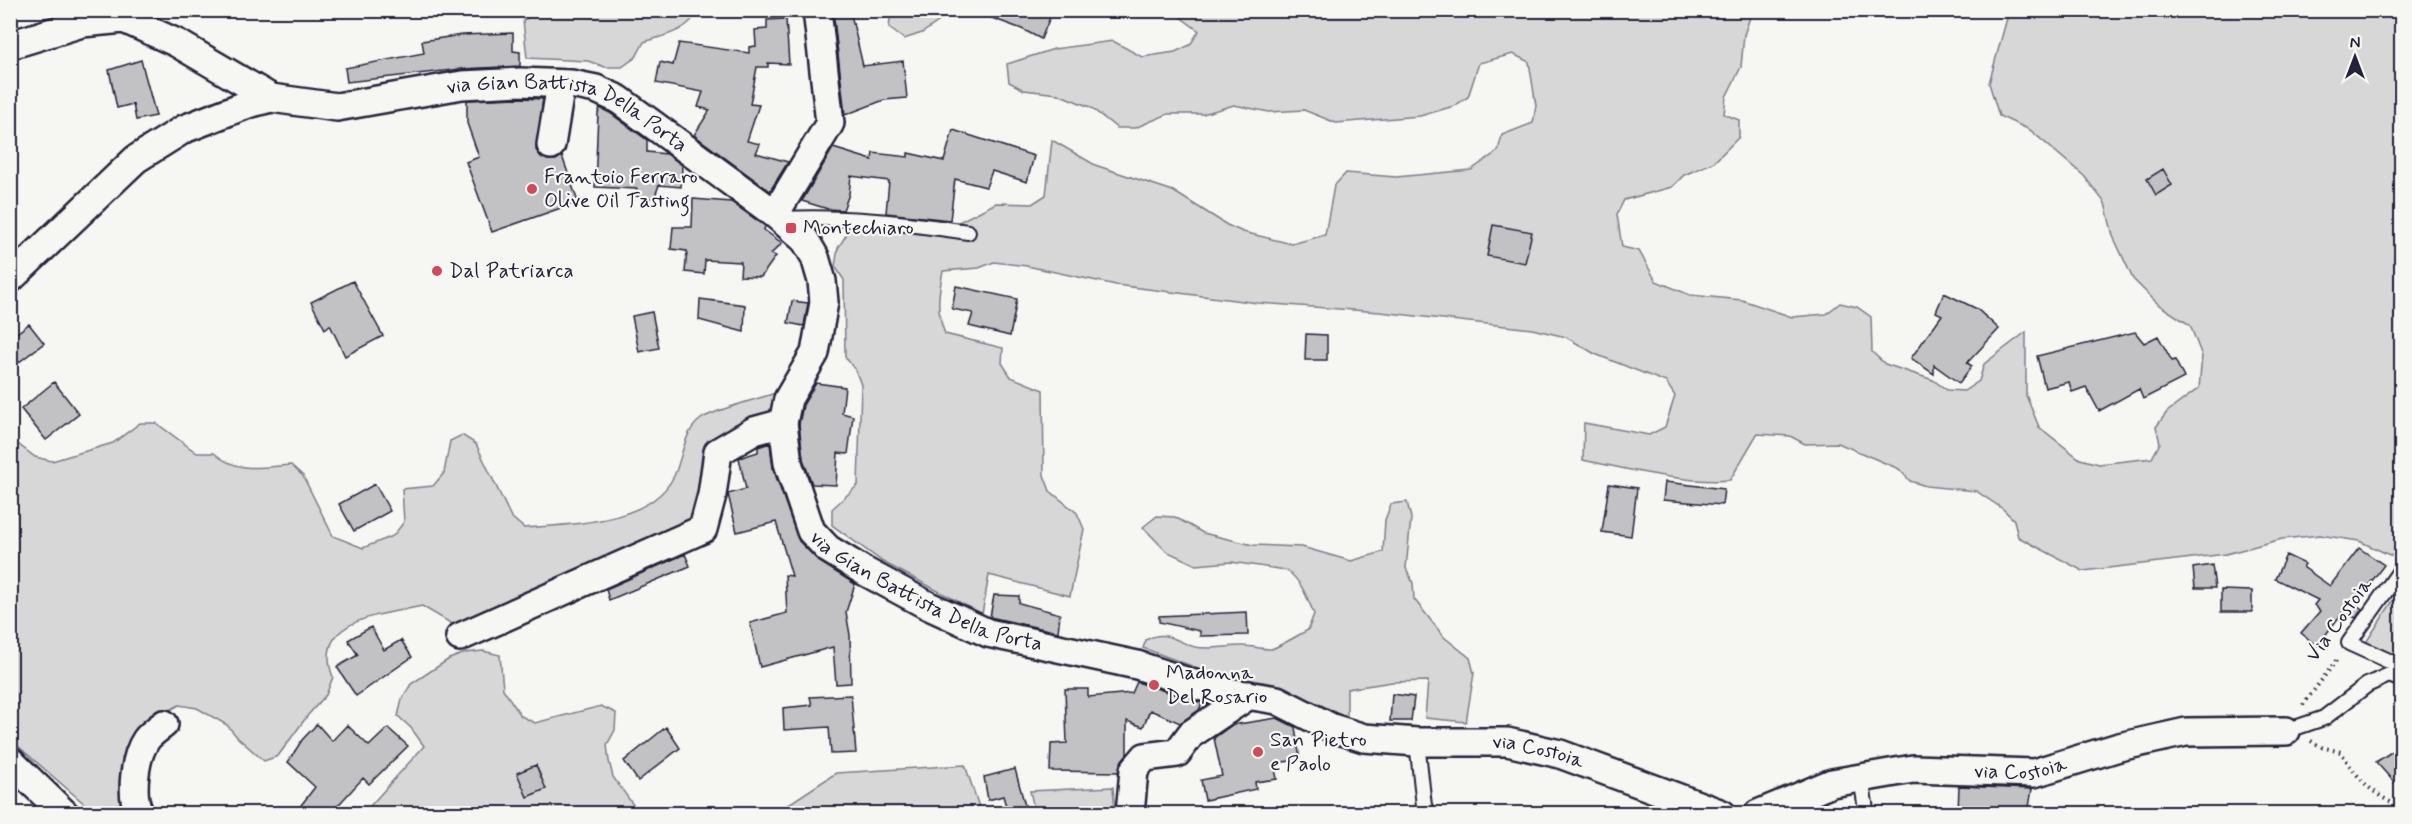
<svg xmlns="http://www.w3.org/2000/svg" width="2412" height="824" font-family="Mynerve,sans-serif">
<rect width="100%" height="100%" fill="#f6f6f2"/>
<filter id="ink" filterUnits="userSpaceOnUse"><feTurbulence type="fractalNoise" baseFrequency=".0167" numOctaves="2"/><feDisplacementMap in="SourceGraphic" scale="12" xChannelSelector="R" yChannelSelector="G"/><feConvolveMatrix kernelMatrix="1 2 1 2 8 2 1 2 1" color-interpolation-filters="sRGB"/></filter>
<g filter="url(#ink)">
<path fill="#d7d7d7" stroke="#7c7c89" stroke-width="1.5" d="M543 10H698V11C687 32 666 35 644 42L636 57 622 67H605L588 61 527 58 523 20Z
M1233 10 1752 11 1744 35 1741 67 1726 97 1724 114 1739 120V137L1714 162 1684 175 1672 187 1624 200 1617 214 1622 247 1639 251 1656 281 1690 295 1742 300 1792 317 1826 314 1840 303 1857 307 1871 317 1872 352 1885 364 1933 380 1947 390 1964 391 1979 381 1984 364 2026 332V395L2039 427 2080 459 2099 464 2152 458 2160 443 2156 427 2167 412 2199 388 2202 356 2190 325 2159 305 2133 279 2113 236 2105 203 2084 176 2030 130 1999 116 1989 83 2009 11H2401L2402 542 2394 557 2359 541 2320 535 2282 539 2226 554 2083 571 2018 537 2014 520 2003 509 1976 491 1926 486 1910 481 1899 469 1838 443 1805 444 1790 436 1757 434 1730 480C1687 484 1626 469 1583 460L1584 423 1649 435 1665 427 1675 396 1666 382 1595 354 1566 337 1532 329 1380 312 1258 303 1116 285 1027 266 994 262 979 268 943 271C938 295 936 311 945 334L1003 348 1002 363 1011 377 1043 390 1044 475 1050 491 1077 513 1084 529 1070 596 989 575 982 614 883 562 832 525V509L858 485 861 385 855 369 845 357 844 280 835 266 838 248 848 232 863 222 941 231 996 203 1032 204 1046 195 1052 140 1095 165 1173 191 1227 225 1243 232 1292 244 1325 235 1334 186 1346 173 1396 177 1471 170 1498 151 1502 135 1533 123 1536 106 1529 62 1513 54 1479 63 1468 97 1454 106 1420 116 1336 123 1304 110 1269 112 1234 105 1203 114H1168L1135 128H1117L1090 107 1058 94 1024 90 1009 82 1007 64 1054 49 1113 41 1142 57 1175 52 1190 45 1199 31 1172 11Z
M891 11H985L967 17 951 13 922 33 904 39 889 28Z
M779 392 771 413 734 425 711 440 701 506 687 525 566 577 452 624 422 606C383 615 311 618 333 677L326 695 308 715 278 756 264 761 238 738 227 725 197 708 179 705 146 724 131 813H95L11 740 10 438 35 457 52 461 113 443 140 423H156L197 453H214C238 474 262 467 291 465L303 476 333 536 363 548 393 536 404 522 402 489 433 486 444 473 450 441 462 435 476 444 511 517 524 528C570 524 651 524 674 476 683 457 683 432 701 419 713 410 761 398 779 392Z
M1407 502 1411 518 1406 568 1413 583 1414 599 1444 637 1470 658 1474 673 1466 722 1425 718 1428 681 1392 682 1347 689V717L1277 685 1219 676 1143 648 1146 640C1166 628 1178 643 1195 647 1210 650 1227 646 1242 646 1252 646 1261 649 1271 649 1277 648 1300 634 1308 630L1314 614C1307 597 1301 580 1286 570L1231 562 1196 565 1166 551 1143 527 1157 516 1175 517 1203 533 1253 545 1302 547 1351 561 1383 552 1385 520 1391 504Z
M2401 588V660L2365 644Z
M483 651 500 655 503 689 521 716 535 723 601 706 616 713 615 730 607 745 609 761 613 777 639 813 374 814 371 805 424 746 411 728 398 716 402 699 411 684 449 659 465 653Z
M965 765 981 813H775L836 773Z
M1113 787 1115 813H1035L1030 791Z"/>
<path fill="#c2c2c4" stroke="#22223b" stroke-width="1.5" d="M833 10H850L863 66 903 61 907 98 884 100 845 115Z
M978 10H1053L1041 39 1022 29 978 13Z
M786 19 789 64 768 63V67H757L750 104 759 105 747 141 760 144 756 153 788 162 770 191 694 135 710 110 698 107 703 92 656 83 660 62 673 65 679 43 749 53V47L756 46 755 30 767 29V20Z
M513 33V51L520 52V66L461 69 347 82 345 68 424 53 422 41 462 35Z
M141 60 156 116 136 120 133 104 117 108 109 70Z
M520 98 543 99 536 150 541 157 548 160H556L562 156 578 202 492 232 466 162 479 157 467 123V100Z
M600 108 610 113 647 140V152L667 154 682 165 681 187 659 185 654 199 635 196 637 189 595 187 598 113Z
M953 130 1034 156 1027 182 992 171 986 187 955 179 950 220 886 213 889 181 851 176 849 194 843 210 828 209 802 201 833 148 872 160 873 153 908 157V153L944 161Z
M2163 169 2172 185 2156 195 2147 179Z
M693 199 731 202 765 226 764 230 782 243 771 254 776 256 761 277 740 276 741 262 705 260 704 274 685 272 687 251 671 249 673 227H692Z
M1493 225 1532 232 1525 263 1487 256Z
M353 281 383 336 345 356 330 325 325 329 311 302Z
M956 286 1017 299 1010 336 969 326 973 313 952 309Z
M1944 293 1977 309 1999 329 1967 363 1972 366 1959 383 1934 365V374L1911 358 1942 315 1936 312Z
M700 299 745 305 744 332 699 320Z
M792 301 808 303 804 326 788 323Z
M652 312 659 348 639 352 632 316Z
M29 324 44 343 10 369V338Z
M2135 332 2144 343 2158 336 2172 361 2175 360 2184 378 2143 399 2139 389 2099 411 2086 387 2072 392 2069 382 2045 388 2037 356Z
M1306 334 1327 335V360H1305Z
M54 382 79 414 46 440 21 409Z
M816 383 845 387 842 413 853 416 848 454 838 453 836 485 812 484 803 459 799 424 803 405Z
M770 443 773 468 799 541 820 562 855 584 846 612 850 635 851 683 836 684 833 647 760 667 750 623 787 613 785 575 792 576 776 522 737 532 728 494 746 489 739 458 758 452V447Z
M1665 482 1724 489 1722 505 1663 500Z
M375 484 390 511 354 531 339 504Z
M1609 484 1637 488 1631 536 1602 532Z
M2359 548 2384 565 2359 598 2355 596 2351 601 2362 609 2356 618 2343 612 2317 646 2301 633 2320 611 2314 605 2318 600 2275 579 2286 555 2305 564 2303 567 2330 586Z
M685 554 690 566 609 600 606 589Z
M2212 565 2215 588H2195L2193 568Z
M2221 590 2252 591V612H2221Z
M994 595 1019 596V603L1060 614 1058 632 990 617Z
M1247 612 1248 635 1200 636V631L1159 622V616Z
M371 627 384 650 401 640 412 657 356 696 337 667 358 655 348 640Z
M1137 682 1202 703 1199 710 1180 723 1150 710 1143 727 1127 721V754L1122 760 1118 772 1050 771 1051 744 1067 743 1065 689H1088V697L1132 693Z
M1392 694 1414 697 1411 721H1390Z
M851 695 856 753 831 754 829 727 784 730 783 708 812 705 810 697Z
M1277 718 1295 727 1300 760 1274 763 1277 779 1255 782 1256 789 1205 800 1201 780 1222 776 1214 738 1232 725Z
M317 724 332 741 347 725 369 746 388 728 408 746 369 784 363 778 331 813H295L315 787 288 762 302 740Z
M666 727 680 748 638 781 624 761Z
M2402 745V791L2376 762Z
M536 765 546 789 527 797 517 773Z
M1015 769 1027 813H1008L1003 796 988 800 984 777Z
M1959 786 2032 789 2028 813H1958Z"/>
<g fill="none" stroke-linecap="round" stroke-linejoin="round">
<defs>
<path id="lane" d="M783 219C846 216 906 223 968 232
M2402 568 2349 643 2402 667
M2286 731 2324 718 2367 685 2389 675 2402 680
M1417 742 1424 806 1429 814
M1861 777 1866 810 1870 814"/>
<g id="street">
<path id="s1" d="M10 45 82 23 124 19 177 43 271 98 337 107 462 85 520 82 571 84 596 89 618 99 775 214 805 240 815 257 822 281 824 302 815 353 788 399 783 423 788 463 811 531 828 549 864 571 929 606 988 633 1137 665 1209 689 1277 700 1332 728 1364 738 1417 742H1507L1560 754 1722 814"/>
<path d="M551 145 561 84"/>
<path d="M775 214 830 123 817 10"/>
<path d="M10 279 136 159 184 129 248 104 271 98"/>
<path d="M460 637 703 529 712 495 718 452 754 431 783 423"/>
<path d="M10 761 65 814"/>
<path d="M140 814C129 796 135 756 146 740 150 734 158 729 164 724"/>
<path d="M1130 814 1134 770 1145 757 1177 753 1191 734 1249 695"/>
<path id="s2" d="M1758 814 1832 783 1913 769 2034 773 2119 747 2186 732 2286 731"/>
</g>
</defs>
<use href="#lane" stroke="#22223b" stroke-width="18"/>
<use href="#street" stroke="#22223b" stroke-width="32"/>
<path stroke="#22223b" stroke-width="4" stroke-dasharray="1.5 4.5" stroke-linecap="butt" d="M2303 705 2338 658
M2311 741 2321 747 2341 752C2357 778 2373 796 2402 807"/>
<use href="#lane" stroke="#f6f6f2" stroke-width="14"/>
<use href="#street" stroke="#f6f6f2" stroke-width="27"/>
</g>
</g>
<g fill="#d1495b" stroke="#f6f6f2" stroke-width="2">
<circle cx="532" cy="189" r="6"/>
<rect x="785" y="222" width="12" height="12" rx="3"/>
<circle cx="437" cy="271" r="6"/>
<circle cx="1154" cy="685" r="6"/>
<circle cx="1258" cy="752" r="6"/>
</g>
<g text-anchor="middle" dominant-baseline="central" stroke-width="4.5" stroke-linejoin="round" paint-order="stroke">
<g font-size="21" fill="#22223b" stroke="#f6f6f2">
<text stroke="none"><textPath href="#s1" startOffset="591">via Gian Battista Della Porta</textPath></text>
<text stroke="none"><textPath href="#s1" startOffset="1311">via Gian Battista Della Porta</textPath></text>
<text transform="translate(2339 620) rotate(-54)">Via Costoia</text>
<text stroke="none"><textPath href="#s1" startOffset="1952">via Costoia</textPath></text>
<text stroke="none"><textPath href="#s2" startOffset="270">via Costoia</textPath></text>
</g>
<g font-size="21" fill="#22223b" stroke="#f6f6f2" text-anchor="start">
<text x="544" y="177">Frantoio Ferraro<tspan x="544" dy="24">Olive Oil Tasting</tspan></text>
<text x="803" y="228">Montechiaro</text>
<text x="449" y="271">Dal Patriarca</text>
<text x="1166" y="673">Madonna<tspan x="1166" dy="24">Del Rosario</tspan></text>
<text x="1270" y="740">San Pietro<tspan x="1270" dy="24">e Paolo</tspan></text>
</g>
</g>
<rect width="2412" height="824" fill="none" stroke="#f6f6f2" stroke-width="36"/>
<rect x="18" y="18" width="2376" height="788" fill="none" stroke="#22223b" stroke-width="2" filter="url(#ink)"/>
<g transform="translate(2355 57)" stroke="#f6f6f2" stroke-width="4.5" paint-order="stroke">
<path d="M0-4.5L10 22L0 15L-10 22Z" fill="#22223b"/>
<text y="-9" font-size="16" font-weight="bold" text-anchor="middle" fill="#22223b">N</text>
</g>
</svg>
